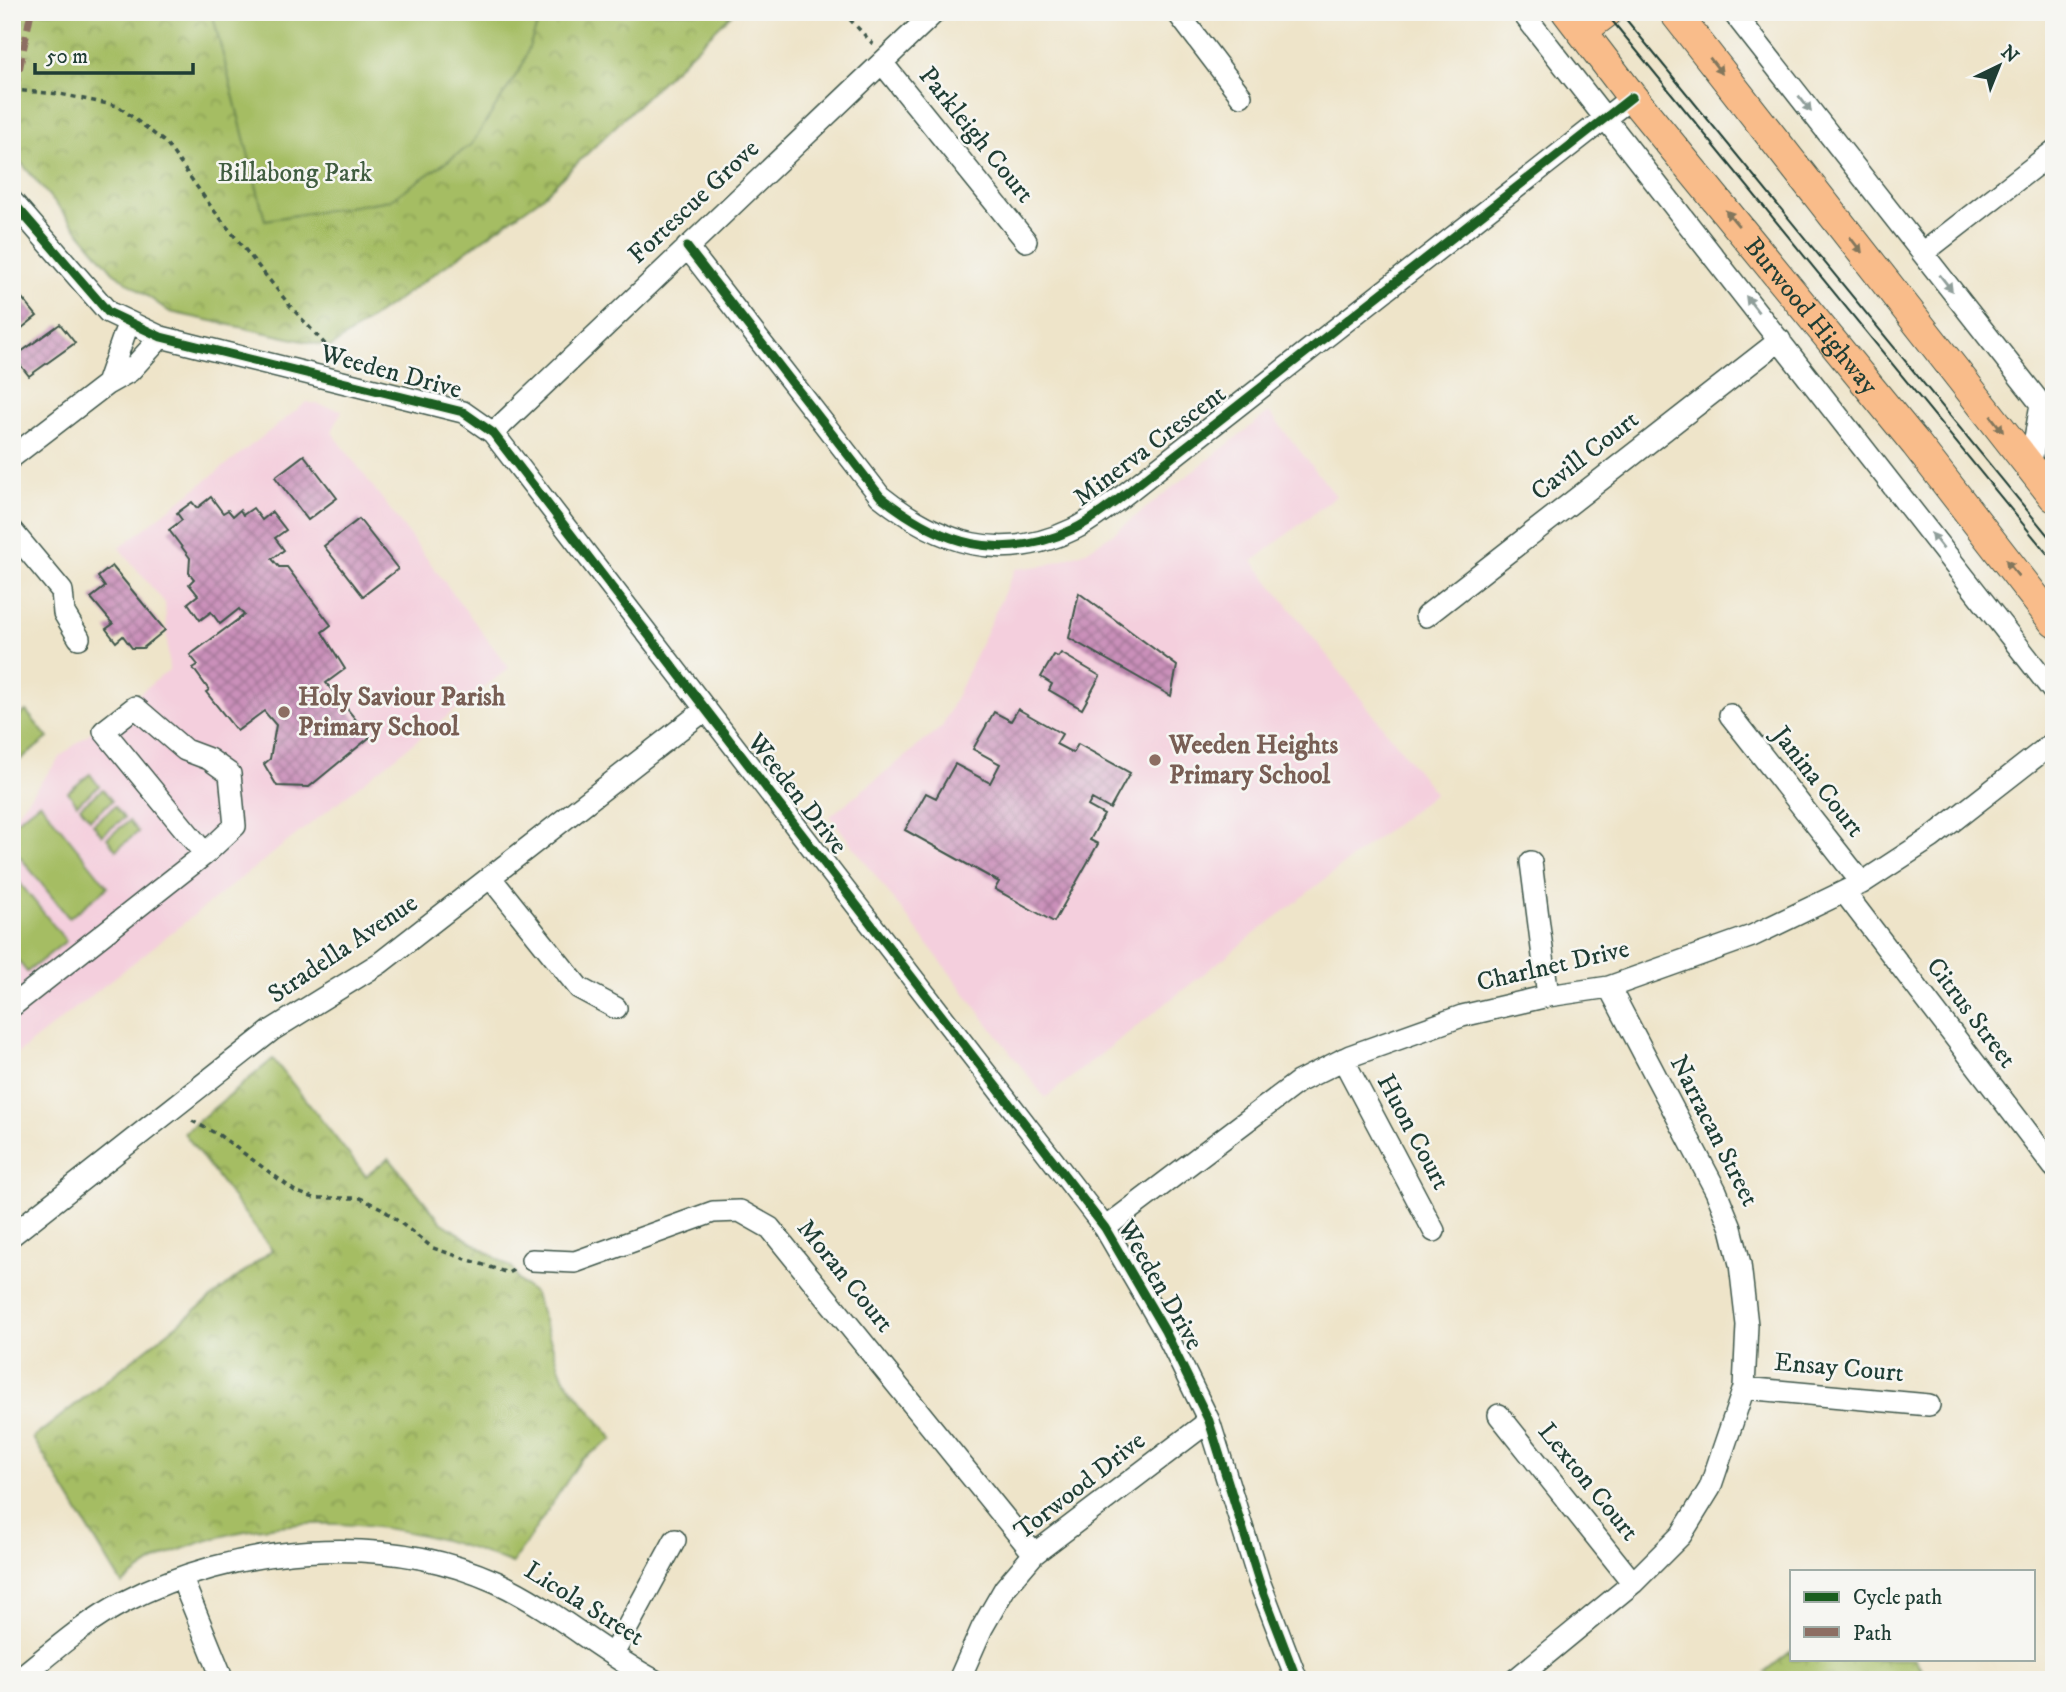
<svg xmlns="http://www.w3.org/2000/svg" width="2066" height="1692" font-family="'IM FELL DW Pica',serif">
<defs>
<pattern id="park-crowns" width="20" height="18" patternUnits="userSpaceOnUse" patternTransform="scale(1.75)"><rect width="20" height="18" fill="#a5bd63"/><path d="M2 6a3 3 0 1 1 6 0M12 15a3 3 0 1 1 6 0" fill="none" stroke="#869b52"/></pattern>
<pattern id="building-cross-hatch" width="8" height="8" patternUnits="userSpaceOnUse" patternTransform="scale(1.75)"><rect width="8" height="8" fill="#ca90ba"/><path d="M0 0l8 8M0 8l8-8" fill="none" stroke="#a37798"/></pattern>
</defs>
<rect width="100%" height="100%" fill="#f6f6f2"/>
<filter id="ink" filterUnits="userSpaceOnUse"><feTurbulence type="fractalNoise" baseFrequency=".0143" numOctaves="2"/><feDisplacementMap in="SourceGraphic" scale="14" xChannelSelector="R" yChannelSelector="G"/><feConvolveMatrix kernelMatrix="1 2 1 2 8 2 1 2 1" color-interpolation-filters="sRGB"/></filter>
<filter id="wash" filterUnits="userSpaceOnUse"><feTurbulence type="fractalNoise" baseFrequency=".00686" numOctaves="4" result="noise"/><feDisplacementMap in="SourceGraphic" scale="28" xChannelSelector="R" yChannelSelector="G"/><feGaussianBlur stdDeviation="1.57" result="paint"/><feColorMatrix in="noise" values="0 0 0 0 0 0 0 0 0 0 0 0 0 0 0 0 0 1.4 0 .05"/><feComposite in="paint" operator="in"/></filter>
<g filter="url(#wash)">
<rect width="100%" height="100%" fill="#eee4c9"/>
<path fill="#f4cfdd" d="M307 402 342 410 332 432 509 668 12 1058V819L62 755 169 670 165 603 119 548Z
M1269 412 1336 496 1253 561 1435 793 1045 1098 830 816 942 727 1015 569 1047 565 1086 551 1114 533Z"/>
<path fill="url(#park-crowns)" stroke="#627d4c" stroke-width="2" d="M12 12H734L541 198 331 347 170 312 113 272 12 152Z
M273 1059 366 1176 389 1158 441 1222 513 1269 518 1280 535 1294 563 1377 613 1439 581 1460 512 1564C401 1517 274 1507 163 1557 148 1564 135 1575 122 1584L33 1438 272 1250 184 1133Z
M1791 1651V1659H1914L1931 1680H1778L1765 1672Z"/>
<path fill="#a5bd63" stroke="#627d4c" stroke-width="2" d="M212 12H542L522 66 471 145 390 200 265 220Z
M26 711 48 738 12 766V722Z
M90 774 99 786 77 804 68 792Z
M103 789 112 801 90 819 80 807Z
M40 802 108 887 69 918 12 847V824Z
M115 806 124 818 102 835 93 824Z
M129 821 138 832 116 850 107 838Z
M12 873 66 941 27 972 12 953Z"/>
<g id="blocks">
<path fill="url(#building-cross-hatch)" d="M12 286 37 316 12 336Z
M60 324 75 343 29 376 14 357Z
M304 455 337 498 308 520 275 477Z
M211 497 223 513 228 510 233 516 240 510 243 515 253 508 262 520 272 512 286 530 275 538 284 550 272 559 279 567H287L331 625 322 632 345 669 326 683 370 737 309 787 277 786 264 764 270 759 276 725 264 711 237 731 206 692 209 690 193 668 198 665 190 655 244 615 239 609 220 624 211 612 200 620 188 603 198 595 189 584 194 579 189 573 190 558 169 530 182 520 177 513 192 502 197 508Z
M359 519 398 569 363 596 324 546Z
M112 566 165 630 143 648H132L123 636 116 642 106 629 113 624 91 598 105 587 98 577Z
M1079 593 1177 666 1171 696 1069 638Z
M1061 653 1100 676 1082 709 1049 690 1052 684 1041 677 1054 655 1058 657Z
M1018 709 1062 734 1056 744 1073 753 1078 744 1130 773 1110 809 1092 799 1088 806 1104 815 1090 840 1098 844 1054 922 995 889 999 882 905 830 926 793 936 798 955 764 990 783 1000 764 973 749 994 712 1011 721Z"/>
</g>
</g>
<g filter="url(#ink)">
<use href="#blocks" fill-opacity="0" stroke="#3e564a" stroke-width="2"/>
<g fill="none" stroke-linecap="round" stroke-linejoin="round">
<defs>
<path id="minor" d="M1177 12 1241 96
M1522 12 2054 692
M1733 12 2041 404 2030 467
M883 64 1026 241
M12 201 108 312 161 337 463 412 493 433 1105 1228 1165 1331 1209 1421 1259 1581 1297 1680
M687 247 880 496C940 544 1001 564 1074 529 1089 522 1102 511 1115 502L1632 97
M1923 253 2054 151
M107 384 128 324
M493 433 935 12
M12 457 107 384 130 371 161 337
M12 531 62 591 64 613 79 638
M1426 616 1780 340
M1730 715 1862 883
M1531 862 1548 996
M490 877 579 988 616 1008
M1844 892 2054 1167
M12 1006 205 854 235 826 230 774 209 759 185 750 135 707 104 731 205 854
M1343 1059 1434 1231
M1105 1228 1298 1082 1350 1056 1462 1016 1548 996 1609 987 1752 936 1862 883 1931 838 2054 742
M12 1235 272 1030 380 963 706 709
M532 1260 575 1262 713 1212 740 1211 770 1228 1034 1554
M1744 1388 1929 1405
M1499 1415 1633 1583
M182 1579 223 1680
M613 1654 675 1540
M17 1680C51 1653 85 1622 124 1602 233 1545 382 1531 496 1582 553 1608 599 1651 654 1680
M959 1680 982 1628 1005 1588 1034 1554 1209 1421
M1515 1680 1633 1583 1681 1535 1710 1488 1744 1388 1747 1325 1740 1264 1731 1228 1716 1191 1609 987"/>
<g id="highway">
<path id="s1" d="M1567 12 1632 97 1916 444 2054 622"/>
<path d="M1674 12 2054 497"/>
<path d="M1582 31 1607 12"/>
</g>
</defs>
<use href="#minor" stroke="#3e564a" stroke-width="24"/>
<use href="#highway" stroke="#3e564a" stroke-width="32"/>
<path stroke="#3e564a" stroke-width="3.5" stroke-dasharray="5 5" stroke-linecap="butt" d="M843 12 873 44
M12 90 60 94 118 106 166 143 212 208 291 307 333 353
M192 1121 219 1135 295 1191 314 1198H360L381 1208 433 1248 508 1273 515 1269"/>
<use href="#minor" stroke="#fff" stroke-width="21"/>
<use href="#highway" stroke="#f9bc8a" stroke-width="30"/>
<path stroke="#1f3d34" stroke-width="2" d="M1605 12 2054 562
M1620 12 2054 543"/>
<path stroke="#8d6e63" stroke-width="7" stroke-dasharray="14 7" stroke-linecap="butt" d="M15 90 31 12"/>
<defs>
<path id="cycleway" d="M12 201 108 312 161 337 463 412 493 433 1105 1228 1165 1331 1209 1421 1259 1581 1297 1680
M687 247 880 496C940 544 1001 564 1074 529 1089 522 1102 511 1115 502L1632 97"/>
</defs>
<use href="#cycleway" stroke="#f6f6f2" stroke-width="13"/>
<use href="#cycleway" stroke="#1b5e20" stroke-width="9"/>
</g>
<defs><path id="oneway-solid" d="M-6-.8H1V-3.2L6.5 0L1 3.2V.8H-6Z" transform="scale(1.75)"/></defs>
<g fill="#81765b">
<use href="#oneway-solid" transform="translate(1716 66) rotate(52)"/>
<use href="#oneway-solid" transform="translate(1732 218) rotate(-130)"/>
<use href="#oneway-solid" transform="translate(1856 245) rotate(52)"/>
<use href="#oneway-solid" transform="translate(1997 424) rotate(52)"/>
<use href="#oneway-solid" transform="translate(2012 568) rotate(-128)"/>
</g>
<g fill="#8f9e9a">
<use href="#oneway-solid" transform="translate(1805 104) rotate(52)"/>
<use href="#oneway-solid" transform="translate(1946 283) rotate(52)"/>
<use href="#oneway-solid" transform="translate(1752 304) rotate(-128)"/>
<use href="#oneway-solid" transform="translate(1937 541) rotate(-128)"/>
</g>
</g>
<g fill="#8d6e63" stroke="#f6f6f2" stroke-width="2.5">
<circle cx="284" cy="712" r="7"/>
<circle cx="1155" cy="760" r="7"/>
</g>
<g text-anchor="middle" dominant-baseline="central" stroke-width="5" stroke-linejoin="round" paint-order="stroke">
<g font-size="26" fill="#1f3d34" stroke="#f6f6f2">
<text transform="translate(976 135) rotate(51)">Parkleigh Court</text>
<text transform="translate(694 202) rotate(-43)">Fortescue Grove</text>
<text stroke="none"><textPath href="#s1" startOffset="390">Burwood Highway</textPath></text>
<text transform="translate(391 372) rotate(15)">Weeden Drive</text>
<text transform="translate(1150 446) rotate(-37)">Minerva Crescent</text>
<text transform="translate(1585 456) rotate(-38)">Cavill Court</text>
<text transform="translate(1818 782) rotate(52)">Janina Court</text>
<text transform="translate(797 794) rotate(52)">Weeden Drive</text>
<text transform="translate(343 949) rotate(-34)">Stradella Avenue</text>
<text transform="translate(1553 966) rotate(-13)">Charlnet Drive</text>
<text transform="translate(1971 1013) rotate(53)">Citrus Street</text>
<text transform="translate(1714 1131) rotate(63)">Narracan Street</text>
<text transform="translate(1413 1132) rotate(62)">Huon Court</text>
<text transform="translate(845 1276) rotate(51)">Moran Court</text>
<text transform="translate(1160 1285) rotate(60)">Weeden Drive</text>
<text transform="translate(1839 1368) rotate(5)">Ensay Court</text>
<text transform="translate(1588 1482) rotate(51)">Lexton Court</text>
<text transform="translate(1080 1486) rotate(-38)">Torwood Drive</text>
<text transform="translate(584 1604) rotate(32)">Licola Street</text>
</g>
<g font-size="26" fill="#405d40" stroke="#f6f6f2">
<text x="295" y="173">Billabong Park</text>
</g>
<g font-size="26" font-weight="bold" fill="#785e54" stroke="#f6f6f2" text-anchor="start">
<text x="298" y="697">Holy Saviour Parish<tspan x="298" dy="30">Primary School</tspan></text>
<text x="1169" y="745">Weeden Heights<tspan x="1169" dy="30">Primary School</tspan></text>
</g>
</g>
<rect width="2066" height="1692" fill="none" stroke="#f6f6f2" stroke-width="42"/>
<rect x="1790" y="1570" width="245" height="91" fill="#f6f6f2" stroke="#a0aca6" stroke-width="2"/>
<rect x="1804" y="1592" width="35" height="10" fill="#1b5e20" stroke="#a0aca6" stroke-width="2"/>
<text x="1853" y="1604" font-size="21" fill="#1f3d34">Cycle path</text>
<rect x="1804" y="1627" width="35" height="10" fill="#8d6e63" stroke="#a0aca6" stroke-width="2"/>
<text x="1853" y="1640" font-size="21" fill="#1f3d34">Path</text>
<g transform="translate(1999 66) rotate(43)" stroke="#f6f6f2" stroke-width="5" paint-order="stroke">
<path d="M0-5L12 26L0 18L-12 26Z" fill="#1f3d34"/>
<text y="-10" font-size="19" font-weight="bold" text-anchor="middle" fill="#1f3d34">N</text>
</g>
<path d="M35 63v10h158v-10" fill="none" stroke="#1f3d34" stroke-width="3.5"/>
<text x="46" y="63" font-size="21" fill="#1f3d34" stroke="#f6f6f2" stroke-width="5" paint-order="stroke">50 m</text>
</svg>
